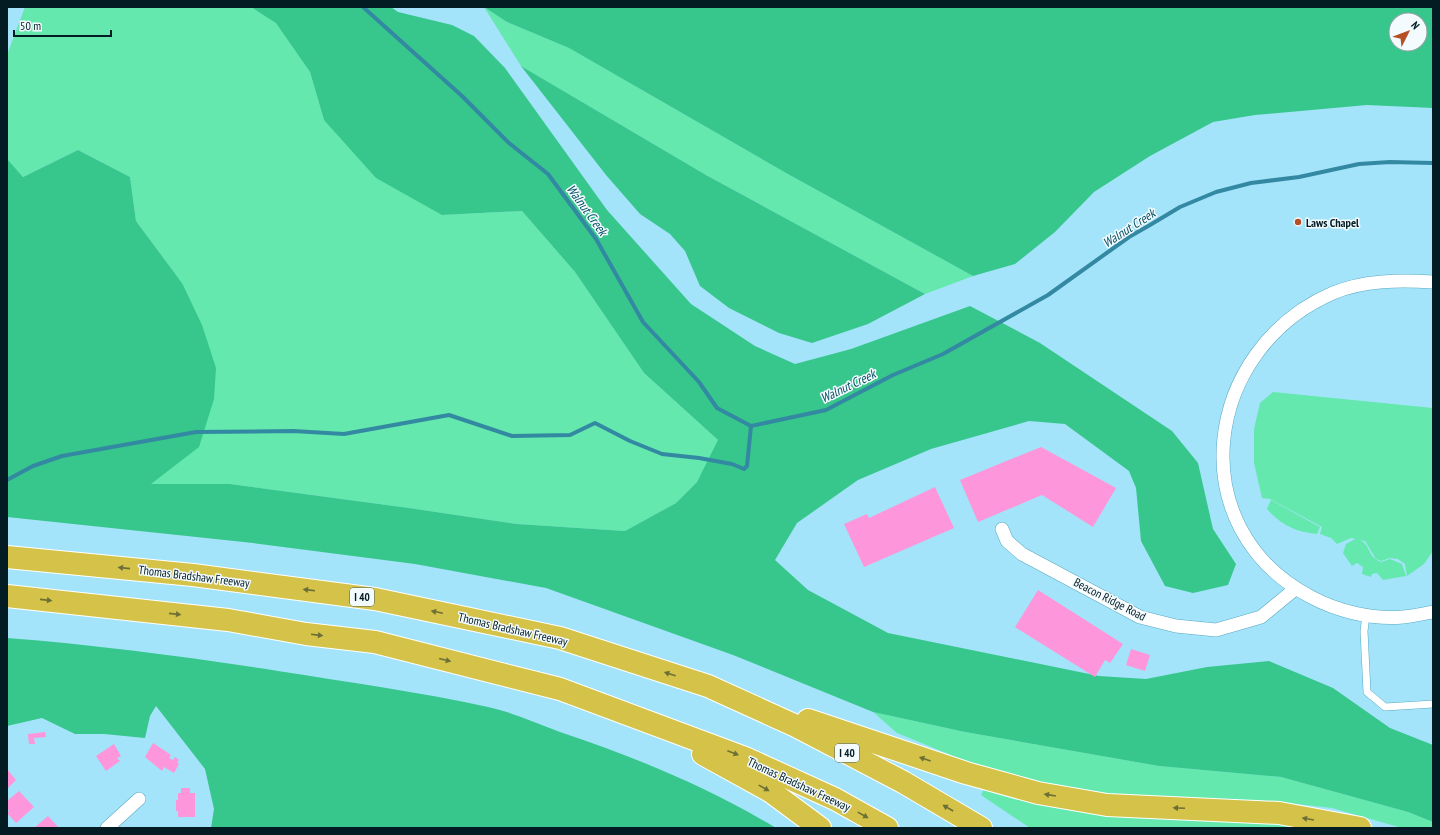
<svg xmlns="http://www.w3.org/2000/svg" width="1440" height="835" font-family="'PT Sans Narrow',sans-serif">
<rect width="100%" height="100%" fill="#a4e4fa"/>
<path fill="#64e8ad" d="M25 7H251L276 22 310 72 324 120 442 215 522 211 575 272 644 373 719 441 697 482 676 503 625 531 517 524 409 508 230 484H150L182 283 136 221 130 177 78 150 23 177 8 161 7 55Z
M484 7 507 22 569 48 786 173 973 276 925 294 706 175 521 66Z
M1273 392 1433 408V551L1424 564 1407 576 1405 564 1398 559 1390 558 1381 561 1376 559 1365 541 1351 538 1337 544 1331 538 1320 534 1322 527 1270 499 1262 498 1254 463V429L1260 403Z
M1271 500 1320 527 1317 534C1296 532 1281 525 1267 509Z
M1355 539C1372 541 1365 556 1381 562L1390 559 1402 564 1406 576 1383 580 1377 573 1372 574 1371 577 1362 574 1363 567 1357 563 1352 566 1343 553 1346 544Z
M873 712 965 732 1159 766 1281 777 1408 812 1433 822V828H1402L1332 808 1270 801 1181 799 1062 790 990 771 897 733Z
M985 787 1314 828H1030L981 795Z"/>
<path fill="#37c78c" fill-rule="evenodd" d="M251 7H391L398 12 452 25 474 36 505 68 607 210 691 304 755 346 795 364 851 349 970 306 1040 343 1172 431 1198 463 1213 529 1236 564 1228 585 1193 593 1165 586 1141 541 1136 488 1129 471 1065 424 1029 421 931 449 858 480 797 523 775 560 808 590 888 633 1099 676 1146 679 1207 667 1269 661 1333 688 1390 728 1433 745V822L1408 812 1281 777 1159 766 965 732 873 712 733 655 546 588 415 564 253 543 7 517V159L23 177 78 150 130 177 136 221 182 283 202 325 216 368 214 399 199 447 151 484H230L409 508 517 524 625 531 676 503 697 482 718 440 644 373 575 272 522 211 442 215 376 178 324 120 310 72 276 23Z
M484 7H1433V108L1367 105 1255 115 1213 122 1150 156 1094 192 1055 232 1015 264 973 276 786 173 569 48 507 22ZM1396 20H1420V44H1396Z
M521 66 706 175 925 294 868 324 812 343 779 333 729 308 700 286 685 251 670 234 640 214 606 175Z
M7 638C98 645 188 657 278 671 348 682 419 692 488 707 512 712 536 723 560 732 635 757 708 787 776 828H211L214 809 205 769 156 706 150 716 145 738 104 734H75L42 718 7 726Z"/>
<g fill="none" stroke-linecap="round" stroke-linejoin="round">
<path stroke="#3389a2" stroke-width="4" d="M363 7 462 96 509 143 548 174 596 239 643 322 699 382 717 408 751 426 826 410 893 375 943 354 1048 295 1129 237 1150 225 1180 207 1216 192 1251 183 1299 177 1359 164 1390 162 1433 163
M7 480 33 466 62 456 196 432 293 431 344 434 449 415 512 436 570 435 595 423 630 441 662 454 699 458 732 464 744 469 747 466 751 426"/>
</g>
<path fill="#fd96da" d="M1041 447 1116 488 1093 527 1042 495 978 522 960 480Z
M935 487 954 528 864 567 844 524 867 514 869 518Z
M1038 590 1123 644 1110 663 1105 660 1095 677 1015 627Z
M1131 649 1150 655 1145 671 1126 665Z
M45 732 46 737 34 738 35 744H29L28 734Z
M153 743 171 755 169 758 173 760 175 757 179 760 177 762 179 764 174 773 164 767 162 771 145 757Z
M114 744 121 756 117 758 120 761 106 771 96 756Z
M7 769 16 780 7 789Z
M181 788H190V793H195V817H178V811H176V800H178V793H181Z
M19 791 34 807 16 823 7 813 9 811 7 808V801Z
M48 816 59 828H34Z"/>
<g fill="none" stroke-linecap="round" stroke-linejoin="round">
<defs>
<path id="service" d="M1366 615 1364 631 1367 692 1385 707 1433 704"/>
<path id="minor" d="M1433 282C1400 280 1364 280 1333 293 1203 349 1179 528 1311 597 1337 611 1373 620 1403 617 1413 616 1423 614 1433 612
M1002 529 1007 541 1022 554 1140 617 1176 626 1216 630 1261 617 1295 589
M107 828 139 799"/>
<path id="motorway" d="M7 557 193 575 375 599 560 638 708 686 796 726 903 782 981 828
M7 596 228 620 306 634 375 642 560 689 745 758 835 799 887 828
M808 720 966 773 1038 793 1107 805 1279 813 1360 828
M703 754 770 791 820 828"/>
</defs>
<use href="#service" stroke="#57a9c3" stroke-width="8"/>
<use href="#minor" stroke="#57a9c3" stroke-width="14"/>
<use href="#motorway" stroke="#fff" stroke-width="24"/>
<use href="#service" stroke="#fff" stroke-width="7"/>
<use href="#minor" stroke="#fff" stroke-width="13"/>
<use href="#motorway" stroke="#d4c348" stroke-width="22"/>
</g>
<defs><path id="oneway-solid" d="M-6-.8H1V-3.2L6.5 0L1 3.2V.8H-6Z"/></defs>
<g fill="#6c7036">
<use href="#oneway-solid" transform="translate(124 568) rotate(-174)"/>
<use href="#oneway-solid" transform="translate(309 590) rotate(-173)"/>
<use href="#oneway-solid" transform="translate(46 600) rotate(6)"/>
<use href="#oneway-solid" transform="translate(437 612) rotate(-168)"/>
<use href="#oneway-solid" transform="translate(175 614) rotate(6)"/>
<use href="#oneway-solid" transform="translate(317 635) rotate(7)"/>
<use href="#oneway-solid" transform="translate(445 660) rotate(14)"/>
<use href="#oneway-solid" transform="translate(670 674) rotate(-162)"/>
<use href="#oneway-solid" transform="translate(733 753) rotate(21)"/>
<use href="#oneway-solid" transform="translate(925 759) rotate(-161)"/>
<use href="#oneway-solid" transform="translate(764 788) rotate(29)"/>
<use href="#oneway-solid" transform="translate(1050 795) rotate(-171)"/>
<use href="#oneway-solid" transform="translate(948 808) rotate(-150)"/>
<use href="#oneway-solid" transform="translate(1179 808) rotate(-177)"/>
<use href="#oneway-solid" transform="translate(863 815) rotate(29)"/>
<use href="#oneway-solid" transform="translate(1308 819) rotate(-170)"/>
</g>
<circle fill="#b64f25" stroke="#f3fbfe" stroke-width="1.5" cx="1298" cy="222" r="4"/>
<g text-anchor="middle" dominant-baseline="central" stroke-width="3" stroke-linejoin="round" paint-order="stroke">
<g fill="#f3fbfe" stroke="#4b5f65" stroke-width="1">
<rect x="350" y="588" width="24" height="18" rx="3"/>
<rect x="835" y="744" width="24" height="18" rx="3"/>
</g>
<g font-size="11" font-weight="bold" fill="#031c24">
<text x="362" y="597">I 40</text>
<text x="847" y="753">I 40</text>
</g>
<g font-size="12" font-weight="bold" fill="#031c24" stroke="#f3fbfe" text-anchor="start">
<text x="1306" y="222">Laws Chapel</text>
</g>
<g font-size="12" fill="#031c24" stroke="#f3fbfe">
<text transform="translate(194 576) rotate(7)">Thomas Bradshaw Freeway</text>
<text transform="translate(1110 599) rotate(27)">Beacon Ridge Road</text>
<text transform="translate(513 629) rotate(13)">Thomas Bradshaw Freeway</text>
<text transform="translate(799 784) rotate(25)">Thomas Bradshaw Freeway</text>
</g>
<g font-size="13" font-style="italic" fill="#085164" stroke="#f3fbfe">
<text transform="translate(587 210) rotate(54)">Walnut Creek</text>
<text transform="translate(1129 228) rotate(-33)">Walnut Creek</text>
<text transform="translate(848 386) rotate(-26)">Walnut Creek</text>
</g>
</g>
<rect width="1440" height="835" fill="none" stroke="#031c24" stroke-width="16"/>
<g transform="translate(1408 32) rotate(48)"><circle r="19" fill="#f3fbfe" stroke="#93a2a7"/>
<path d="M0-3L7 15L0 10L-7 15Z" fill="#b64f25"/>
<text y="-6" font-size="11" font-weight="bold" text-anchor="middle" fill="#031c24">N</text>
</g>
<path d="M14 30v6h97v-6" fill="none" stroke="#031c24" stroke-width="2"/>
<text x="20" y="30" font-size="12" fill="#031c24" stroke="#f3fbfe" stroke-width="3" paint-order="stroke">50 m</text>
</svg>
